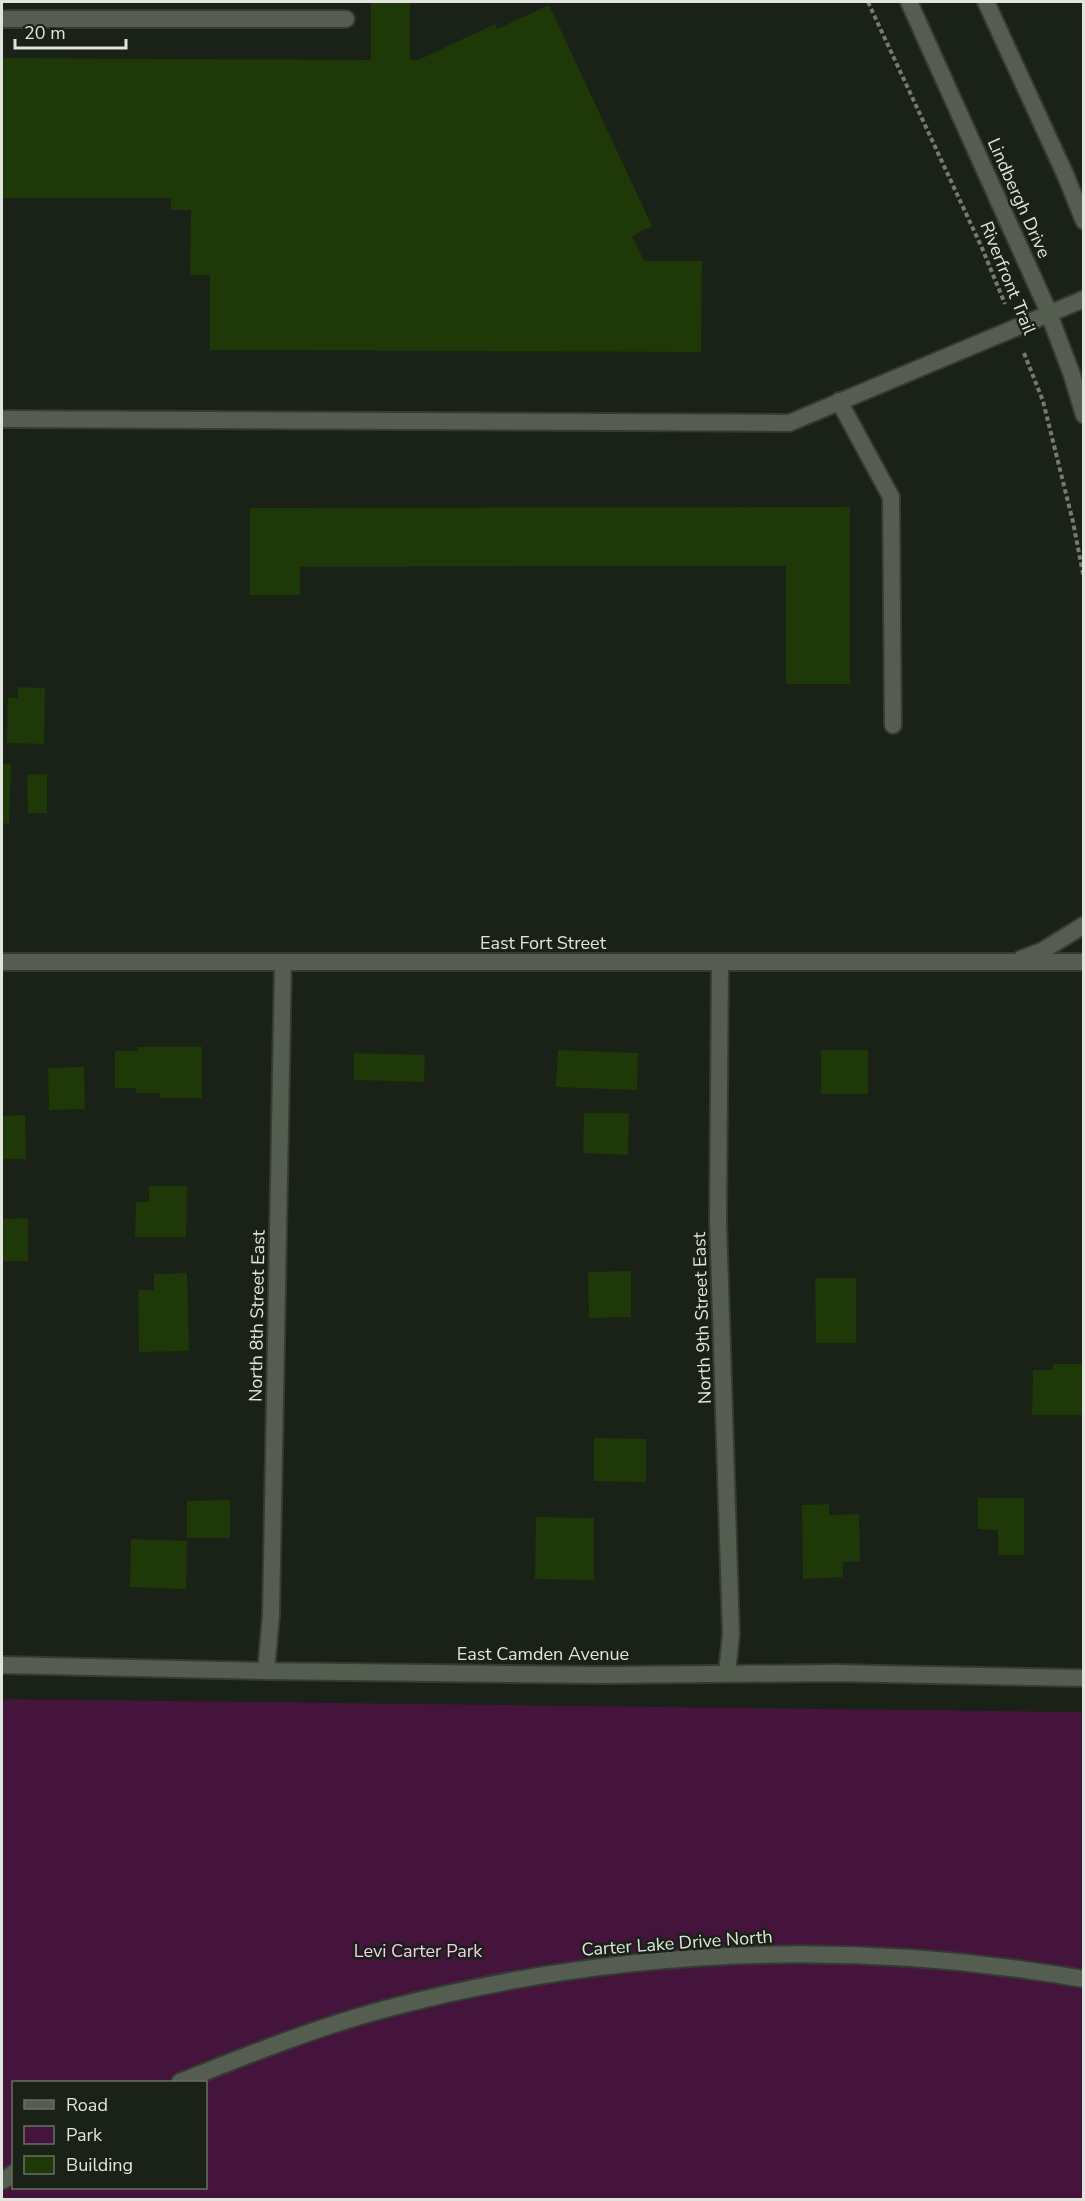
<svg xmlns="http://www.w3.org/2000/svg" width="1085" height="2201" font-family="'Nunito Sans',sans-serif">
<rect width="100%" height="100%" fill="#1a2116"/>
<path fill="#44143c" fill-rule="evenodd" d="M2 1699 1083 1712V2199L2 2200ZM14 2082H206V2188H14Z"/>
<path fill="#1e3808" d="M371 2H410V60H418L495 24 497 29 549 5 652 226 632 236 644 261H702L701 352 210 350V275H190L191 210H171V198H2V58L371 60Z
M850 507V684H786V566L300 567V595H250V508Z
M18 687 45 688 44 744 7 743 8 697 18 698Z
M2 764H11L9 824 2 823Z
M47 774V813H28L27 775Z
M137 1047H202V1098H160V1093H136V1088H115V1051H137Z
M558 1050 638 1053 637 1090 556 1087Z
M821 1050H868V1094H821Z
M354 1053 425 1055 424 1082 354 1080Z
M84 1067 85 1109 49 1110 48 1068Z
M584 1113H629L628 1155 583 1153Z
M25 1115 26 1159H2V1116Z
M149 1186H187L186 1237H135L136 1202H149Z
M28 1218V1261H2V1219Z
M631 1271V1317L589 1318 588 1272Z
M187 1273 189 1351 139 1352 138 1290H154V1274Z
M815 1278H856V1343H816Z
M1053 1364H1084V1415H1032L1033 1370H1053Z
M594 1438 646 1439V1482L594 1481Z
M978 1498H1024V1555H998V1530L978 1529Z
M230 1500V1538H187V1501Z
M829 1504V1515L859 1514 860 1561 843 1562V1577L803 1579 802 1505Z
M536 1517 594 1518V1580L535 1579Z
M131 1539 187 1541 186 1589 130 1587Z"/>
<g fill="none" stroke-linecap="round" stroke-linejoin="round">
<defs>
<path id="service" d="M2 19H346
M839 401 891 497 893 725
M2 419 789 423 1084 299"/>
<path id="minor" d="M720 962 718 1221 731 1634 727 1673
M2 1665 266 1671 602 1675 835 1673 1084 1678
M266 1671 271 1615 283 962"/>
<path id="tertiary" d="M909 2 1046 306 1072 375 1084 415
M986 2 1065 174 1084 221
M1021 959 1042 951 1084 925
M2 962H1084
M180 2082C247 2055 315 2028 385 2009 616 1948 848 1938 1084 1979
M2 2181 14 2173"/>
</defs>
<use href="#service" stroke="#353b33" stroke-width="20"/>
<use href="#minor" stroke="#353b33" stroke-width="20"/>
<use href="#tertiary" stroke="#353b33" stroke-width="20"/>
<path stroke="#747a70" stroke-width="4" stroke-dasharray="4.5 3" stroke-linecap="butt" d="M868 2 982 248 1005 304
M1024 353 1043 401 1073 522 1084 579"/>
<use href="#service" stroke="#545d4f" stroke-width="16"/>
<use href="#minor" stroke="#545d4f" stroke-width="16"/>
<use href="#tertiary" stroke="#545d4f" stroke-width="16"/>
</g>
<g text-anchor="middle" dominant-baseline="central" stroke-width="5" stroke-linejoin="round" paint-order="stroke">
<g font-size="18" fill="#dfe4dc" stroke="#1a2116">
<text transform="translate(1019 198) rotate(66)">Lindbergh Drive</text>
<text transform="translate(1008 278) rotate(68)">Riverfront Trail</text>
<text x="543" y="943">East Fort Street</text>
<text transform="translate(257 1316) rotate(-89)">North 8th Street East</text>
<text transform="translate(702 1318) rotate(-92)">North 9th Street East</text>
<text x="543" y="1654">East Camden Avenue</text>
<text transform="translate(677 1943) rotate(-4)">Carter Lake Drive North</text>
</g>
<g font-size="18" fill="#f6cbeb" stroke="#1a2116">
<text x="418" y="1951">Levi Carter Park</text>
</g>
</g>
<rect width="1085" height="2201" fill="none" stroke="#dfe4dc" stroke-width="6"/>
<rect x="12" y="2081" width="195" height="108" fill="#1a2116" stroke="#696f65" stroke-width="1.5"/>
<rect x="24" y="2100" width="30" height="9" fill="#545d4f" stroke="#696f65" stroke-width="1.5"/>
<text x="66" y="2111" font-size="18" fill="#dfe4dc">Road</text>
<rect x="24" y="2126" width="30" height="18" fill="#44143c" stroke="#696f65" stroke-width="1.5"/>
<text x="66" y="2141" font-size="18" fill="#dfe4dc">Park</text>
<rect x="24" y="2156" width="30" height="18" fill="#1e3808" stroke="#696f65" stroke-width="1.5"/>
<text x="66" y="2171" font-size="18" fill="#dfe4dc">Building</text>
<path d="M15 39v9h111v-9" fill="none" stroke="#dfe4dc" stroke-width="3"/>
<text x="24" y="39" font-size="18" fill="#dfe4dc" stroke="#1a2116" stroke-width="4.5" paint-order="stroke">20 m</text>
</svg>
